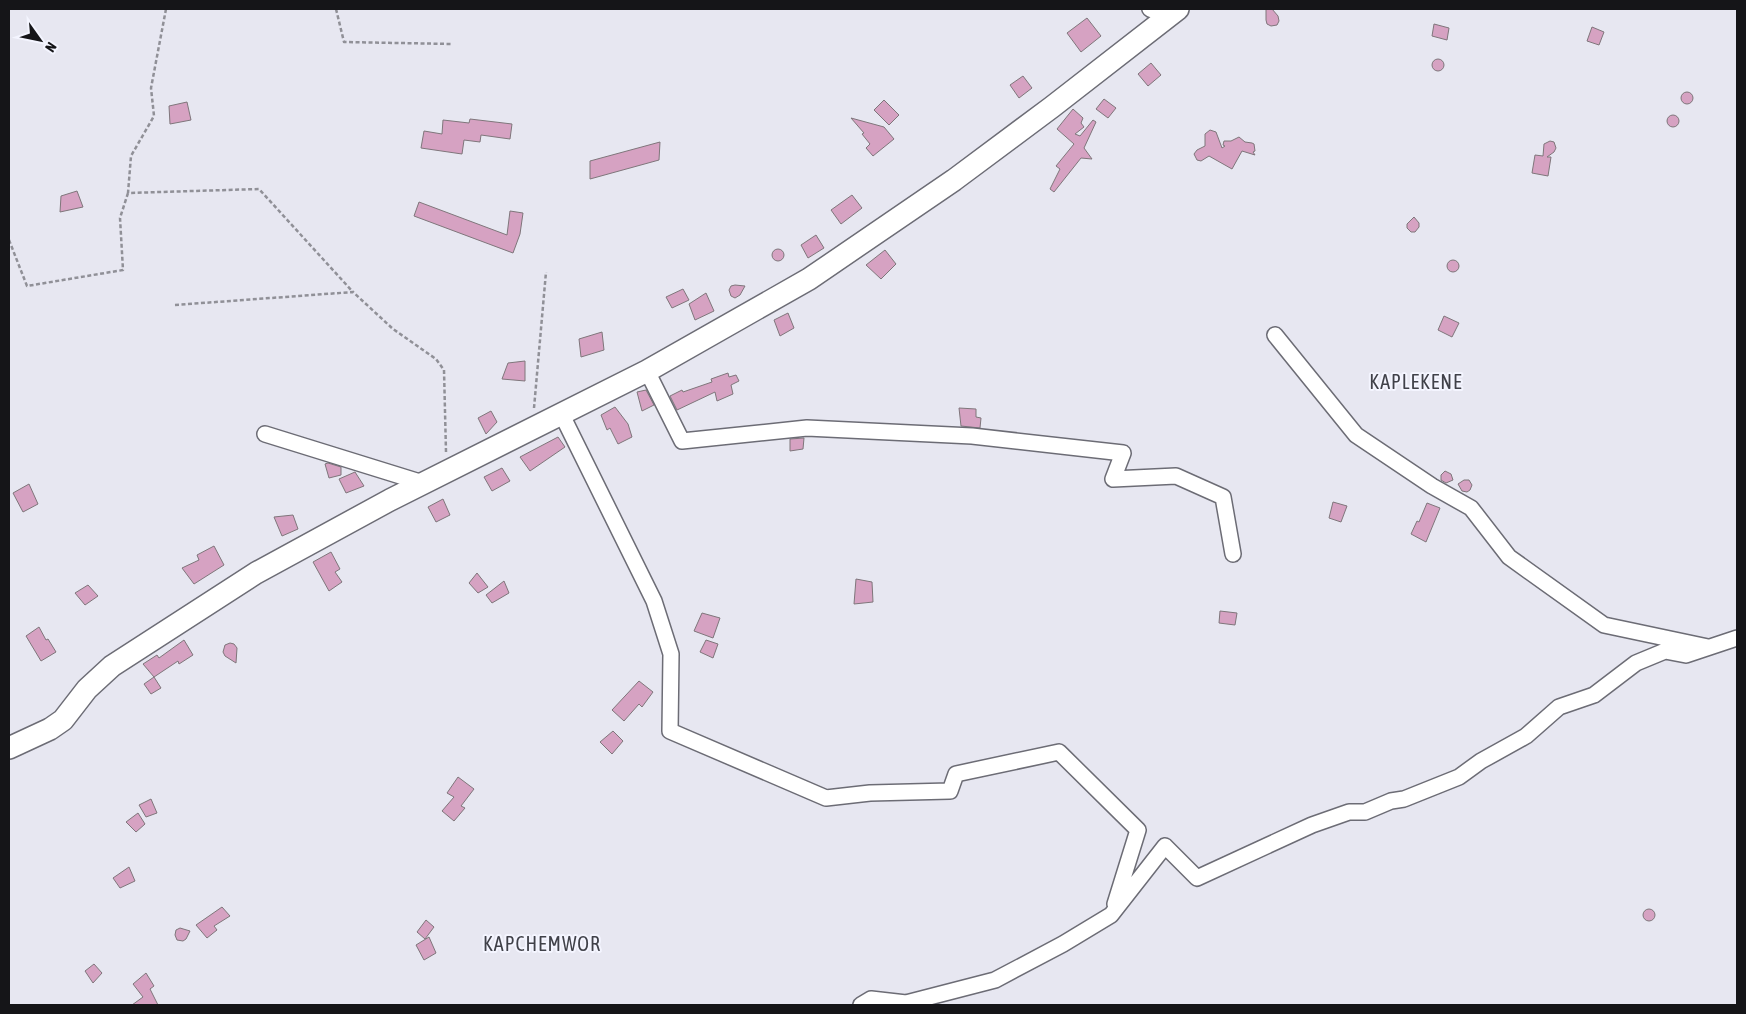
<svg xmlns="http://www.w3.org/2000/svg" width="1746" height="1014" font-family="'Asap Condensed',sans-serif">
<rect width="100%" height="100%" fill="#e7e7f1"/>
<path fill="#d6a2c2" stroke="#7f767b" d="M1266 9H1272L1278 16 1279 21 1277 25 1271 26 1267 24 1266 20Z
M1087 18 1101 36 1081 52 1067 33Z
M1434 24 1449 28 1447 40 1432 36Z
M1592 27 1604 32 1599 45 1587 41Z
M1432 65a6 6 0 1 1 12 0a6 6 0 1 1-12 0Z
M1151 63 1161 75 1148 86 1138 74Z
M1023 76 1032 88 1019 98 1010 85Z
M1681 98a6 6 0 1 1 12 0a6 6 0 1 1-12 0Z
M1104 99 1116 108 1108 118 1096 109Z
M884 100 899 115 889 125 874 110Z
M187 102 191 120 170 124 169 106Z
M1073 109 1083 118 1081 123 1084 127 1075 134 1080 136 1093 120 1096 122 1084 148 1092 159 1081 158 1054 192 1050 189 1060 169 1056 166 1074 144 1057 129Z
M1667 121a6 6 0 1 1 12 0a6 6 0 1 1-12 0Z
M851 118 884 127 894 139 873 156 866 148 870 144 862 134 864 133Z
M470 119 512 124 510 139 481 135 480 142 464 140 462 154 421 148 424 131 442 134 443 120 469 123Z
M1210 130 1216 132 1222 148 1225 146 1223 145 1224 141H1231L1239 137 1245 142 1252 143 1254 144 1255 151 1253 152 1255 155 1242 151 1232 169 1209 156 1201 161 1197 160 1194 154 1197 150 1205 146V134Z
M1550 141 1554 142 1556 148 1554 152 1547 157H1551L1548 176 1532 173 1535 155 1543 156 1544 144Z
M660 142 659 160 590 179V161Z
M77 191 83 207 60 212 61 196Z
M852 195 862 208 841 224 831 210Z
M419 202 507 235 510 211 523 213 520 234 513 253 414 216Z
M1414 217 1419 223V227L1415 232H1411L1407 228V224Z
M816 235 824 248 808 258 801 245Z
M772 255a6 6 0 1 1 12 0a6 6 0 1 1-12 0Z
M885 250 896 264 881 279 866 265Z
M1447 266a6 6 0 1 1 12 0a6 6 0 1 1-12 0Z
M735 285 745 286 740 295 735 298 731 296 729 290 731 286Z
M683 289 689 300 672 308 666 297Z
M706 293 714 311 695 320 689 304Z
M788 313 794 328 780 336 774 320Z
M1444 316 1459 323 1452 337 1438 330Z
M602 332 604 350 581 357 579 339Z
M525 361V381L502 379 508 363Z
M728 373 729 377 736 375 739 381 731 385 733 394 717 401 715 392 677 410 670 396 682 390 683 392 712 382 711 379Z
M646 390 654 405 642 411 637 392Z
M615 407 628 424 632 437 618 444 610 428 607 430 601 415Z
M959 408 976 409V417L981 418 980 428 961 426Z
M491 411 497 422 486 434 478 418Z
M558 437 565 447 530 471 520 457Z
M804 438 803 449 790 451V439Z
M328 463 341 467V475L329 478 325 464Z
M502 468 510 481 492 491 484 477Z
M1445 471 1451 474 1453 480 1446 483 1441 480V475Z
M355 472 364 486 346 493 339 479Z
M1464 480H1469L1472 485 1470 490 1467 492 1462 491 1458 484Z
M29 484 38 504 23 512 13 493Z
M443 499 450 515 436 522 428 507Z
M1333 502 1347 506 1341 522 1329 518Z
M1427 503 1440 508 1426 542 1411 534 1417 521 1419 522Z
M293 515 298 529 282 536 274 517Z
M214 546 224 565 194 584 182 568 199 560 197 555Z
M331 552 340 569 335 572 342 582 329 591 313 562Z
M477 573 488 587 478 593 469 583Z
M856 579 872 582 873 602 854 604Z
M504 581 509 593 492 603 486 595Z
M88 585 98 596 85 605 75 593Z
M1220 611 1237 613 1235 625 1219 623Z
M702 613 720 618 713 638 694 631Z
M39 627 46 640 48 639 56 652 41 661 26 636Z
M184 640 193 655 179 664 178 661 154 677 143 664 157 655 159 658Z
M706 640 718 644 713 658 700 652Z
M230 643 234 644 237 648 236 663 225 656 223 652 225 645Z
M154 677 161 688 151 694 144 684Z
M639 681 653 692 642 707 639 704 624 721 612 710Z
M613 731 623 741 612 754 600 742Z
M458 777 474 789 461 806 465 808 454 821 442 811 454 797 447 793Z
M151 799 157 813 146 817 139 805Z
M138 813 145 824 136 832 126 822Z
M129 867 135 881 120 888 113 878Z
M222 907 230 916 214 926 217 930 207 938 196 925Z
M1643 915a6 6 0 1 1 12 0a6 6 0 1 1-12 0Z
M426 920 434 927 425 939 417 932Z
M180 928 190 931 186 939 183 941 177 940 175 935 176 930Z
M429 937 436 953 424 960 416 945Z
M94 964 102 973 93 983 85 971Z
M146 973 154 986 150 989 158 1005H132L143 997 133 984Z"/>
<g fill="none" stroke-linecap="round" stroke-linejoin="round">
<defs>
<path id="street" d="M1150 9 1168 16
M1275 335 1356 435 1432 486 1471 508 1509 557 1604 625 1708 647
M647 371 682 441 807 428 972 436 1123 453 1113 479 1176 476 1223 497 1233 554
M561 413 654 601 671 654 670 731 826 798 870 793 950 791 956 774 1059 752 1138 830 1115 904
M265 434 423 483
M861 1005 871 999 906 1003 995 980 1063 944 1111 915 1165 846 1197 878 1312 825 1349 812H1365L1391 801 1404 799 1459 777 1481 761 1526 736 1559 707 1594 695 1636 663 1665 651 1686 655 1737 638"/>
<path id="secondary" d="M9 748 50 729 63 720 87 689 112 666 256 573 390 500 647 371 809 279 954 180 1052 107 1178 9"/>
</defs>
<use href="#street" stroke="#6c6c75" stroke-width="18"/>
<use href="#secondary" stroke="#6c6c75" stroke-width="24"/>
<path stroke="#909097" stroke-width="2.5" stroke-dasharray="4 2.5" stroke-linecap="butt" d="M166 9 151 88 154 116 131 156 128 193 259 189 353 292
M336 9 344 42 453 44
M9 240 27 286 123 270 120 218 128 193
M175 305 353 292 393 329 436 359 444 370 446 452
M534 408 546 272"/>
<use href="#street" stroke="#fff" stroke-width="15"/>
<use href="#secondary" stroke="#fff" stroke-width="21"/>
</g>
<g text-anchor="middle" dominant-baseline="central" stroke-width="4" stroke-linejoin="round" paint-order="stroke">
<g font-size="20" letter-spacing="1" fill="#404149" stroke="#f4f5ff">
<text x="1416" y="381">KAPLEKENE</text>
<text x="542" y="943">KAPCHEMWOR</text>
</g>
</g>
<rect width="1746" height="1014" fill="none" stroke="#151518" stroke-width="20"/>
<g transform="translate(40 40) rotate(123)" stroke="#f4f5ff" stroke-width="4" paint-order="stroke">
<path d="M0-4L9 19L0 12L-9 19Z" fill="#151518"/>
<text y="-8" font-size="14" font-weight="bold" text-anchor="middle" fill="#151518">N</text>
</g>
</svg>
